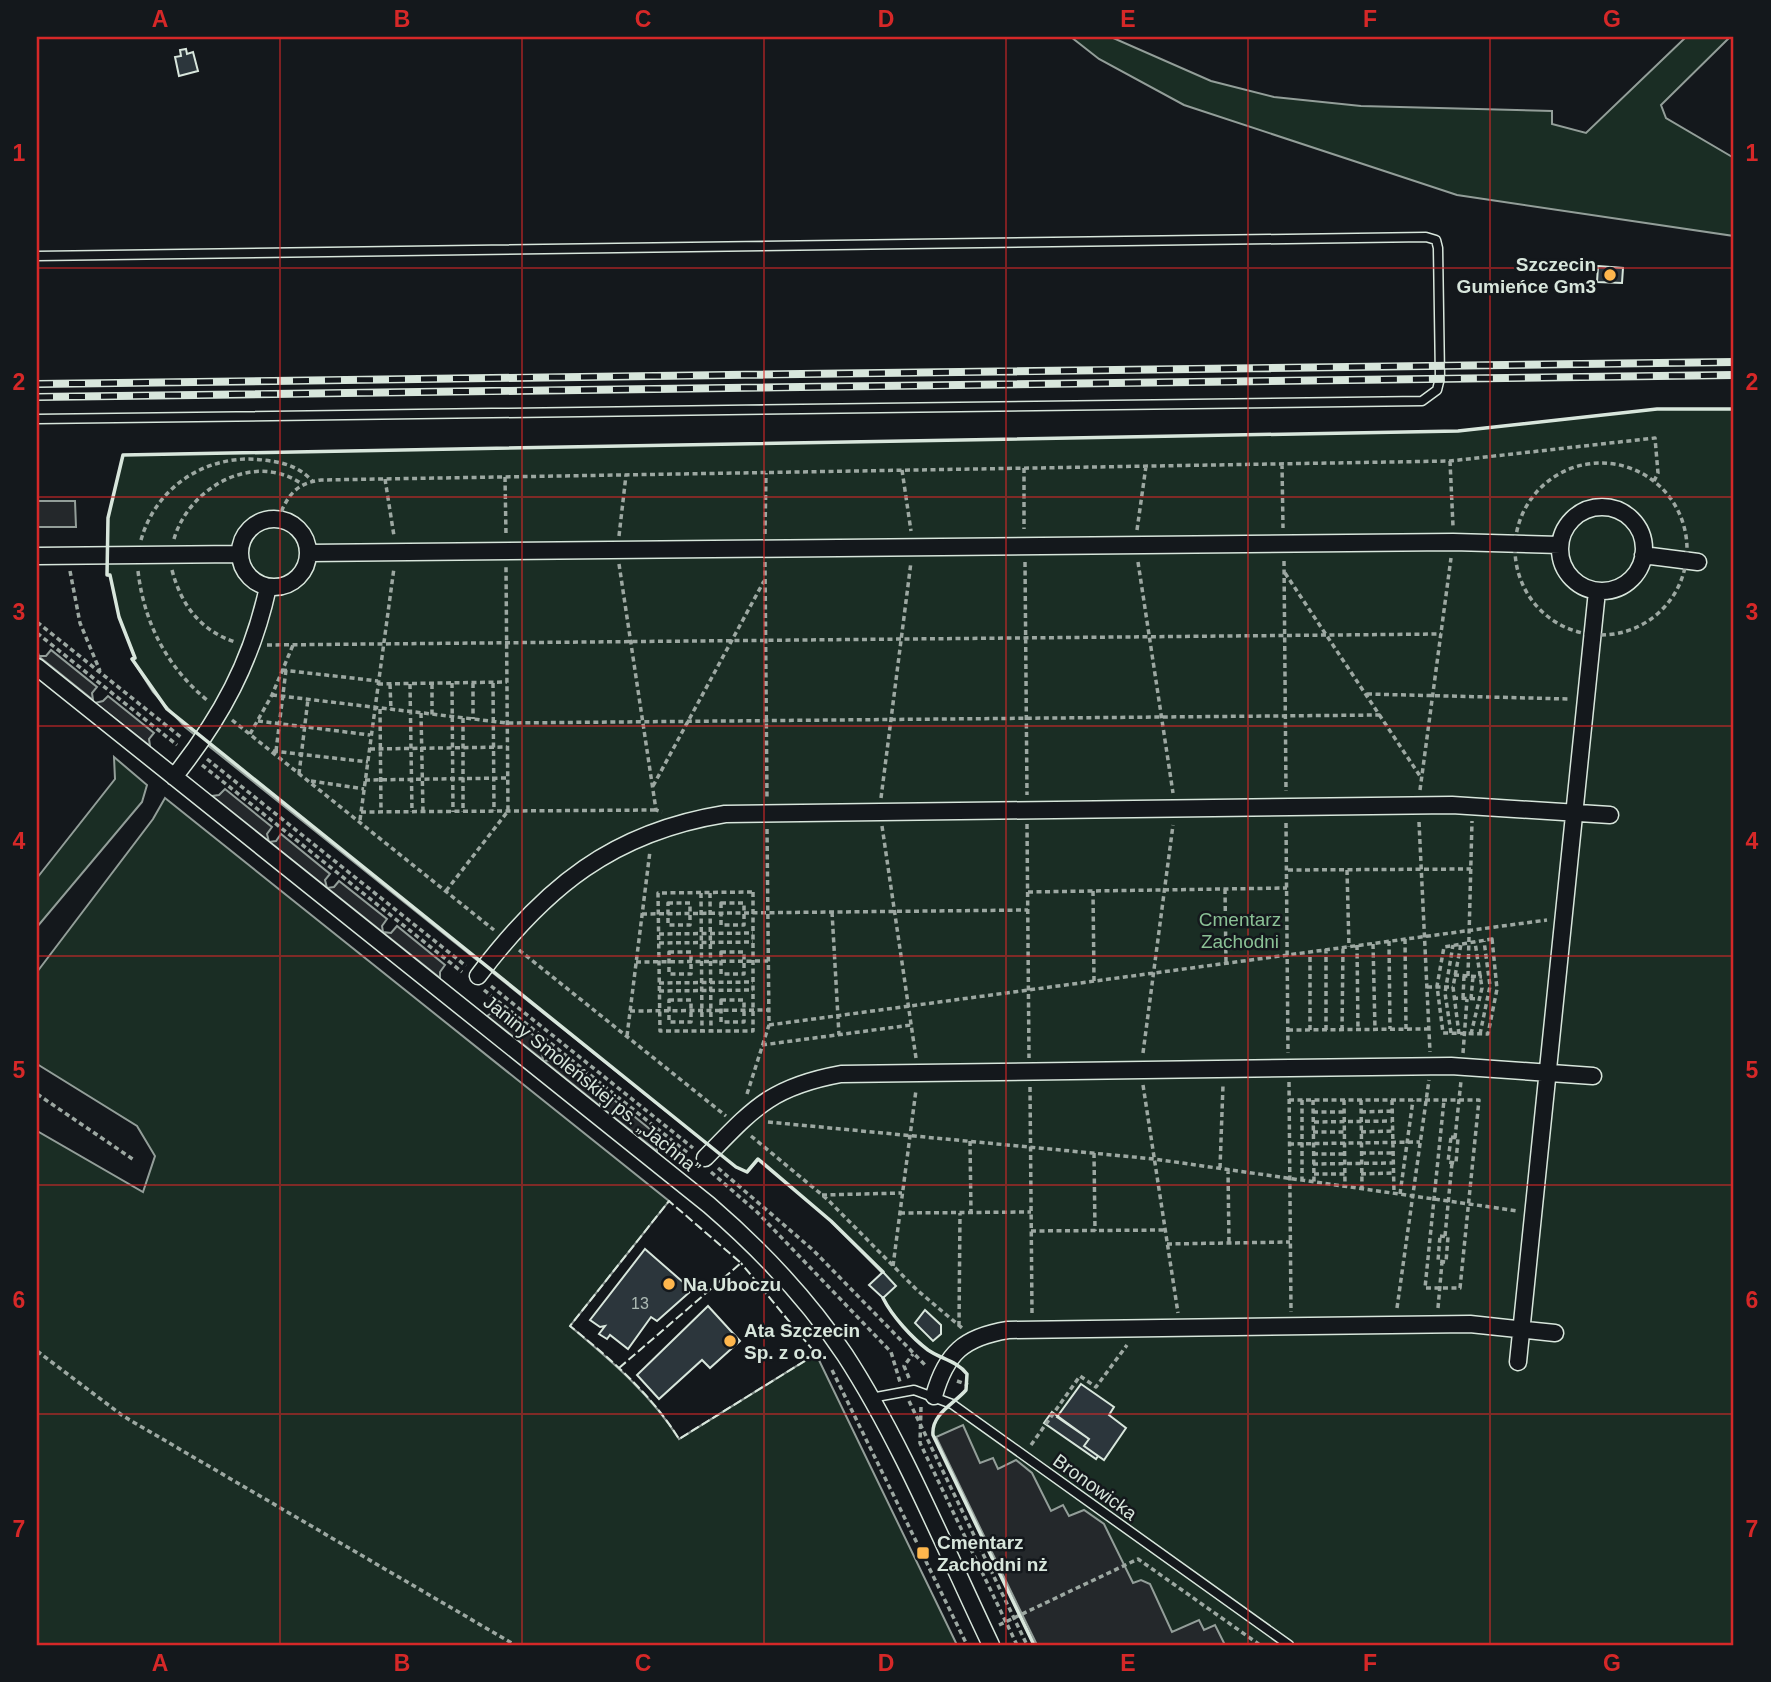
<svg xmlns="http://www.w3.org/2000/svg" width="1771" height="1682" font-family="Arial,sans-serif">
<rect width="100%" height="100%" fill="#14181c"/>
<path fill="#1a2d24" stroke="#939e99" stroke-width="2" d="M1071 37H1111L1211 81 1274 97 1361 106 1552 111V124L1586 133 1686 37H1730L1661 105 1666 118 1734 158V236L1457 195 1184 105 1099 59Z
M1657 409H1734V1645H1034L933 1435C931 1413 954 1404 966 1390L967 1374C957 1361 941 1359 928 1350 912 1337 892 1316 883 1298L895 1286 831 1221 758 1159 747 1172 736 1167 185 727 153 692 132 659 135 657 119 617 110 576 107 575 108 518 123 455 1458 431Z
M114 757 147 785 142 802 37 927V878L115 779Z
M165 798 669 1201 570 1326C610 1360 651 1394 679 1439L816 1354 957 1645H37V1131L143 1192 155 1156 137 1126 37 1064V972L153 819Z"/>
<path fill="#24282b" stroke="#939e99" stroke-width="2" d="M37 501H75L76 527H37Z
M37 650 39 656H46L51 650 97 687 92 693 93 700 37 655Z
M108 696 154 733 149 739 150 746 95 703 103 701Z
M225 789 272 827 267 834 269 842 276 841 281 834 330 874 325 880 327 888 334 887 339 881 387 919 382 926 383 932 391 933 397 926 445 965 440 972V978L212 796 219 795Z
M499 1008 547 1046 542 1052 543 1060 487 1016Z
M556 1054 604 1093 600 1099V1106L544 1061 551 1060Z
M614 1100 662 1139 657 1145V1151L602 1108 609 1106Z
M963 1425 980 1463 993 1458 998 1469 1016 1460 1032 1473 1051 1511 1063 1505 1069 1516 1084 1510 1104 1524 1133 1583 1141 1580 1150 1584 1172 1632 1199 1620 1204 1630 1215 1625 1225 1645H1037L936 1437Z"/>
<path fill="#2c363c" stroke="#d8e6dc" stroke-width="2" d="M186 49 187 54 193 52 198 71 179 76 175 57 181 56 180 50Z
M1598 266 1623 268 1622 283 1597 282Z
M645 1249 692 1290 657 1321 651 1317 628 1349 610 1335 607 1339 599 1334 605 1326 600 1327 590 1320Z
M883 1272 896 1286 883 1298 869 1285Z
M708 1306 740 1341 710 1368 702 1360 659 1399 637 1375Z
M925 1310 941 1325V1334L933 1341 915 1323Z
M1081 1384 1114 1407 1109 1415 1126 1428 1104 1460 1084 1446 1089 1439 1057 1417Z
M1052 1412 1089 1439 1084 1446 1098 1456 1096 1459 1044 1423Z"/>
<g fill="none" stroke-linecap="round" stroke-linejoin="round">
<defs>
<path id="lane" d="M37 256 1426 237 1436 240 1438 248 1440 378 1437 390 1422 401 37 419
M871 1398 914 1390 952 1404 1289 1645"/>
<path id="street" d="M1560 549a42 42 0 1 1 84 0a42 42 0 1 1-84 0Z
M240 553a34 34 0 1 1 68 0a34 34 0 1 1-68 0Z
M308 553 1453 542 1560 545
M1643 555 1698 562
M37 556 240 554
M37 667 709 1205C760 1249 807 1298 845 1355 901 1441 946 1551 991 1645
M174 777C221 718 252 661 268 587
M478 976C545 887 613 832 725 814L1452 805 1610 815
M705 1158C753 1109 770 1087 841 1074L1451 1066 1593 1076
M1518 1362 1597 591
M934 1396C946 1353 964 1337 1008 1330L1470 1324 1555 1333"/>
</defs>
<use href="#lane" stroke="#d8e6dc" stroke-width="11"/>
<use href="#street" stroke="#d8e6dc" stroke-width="19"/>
<path stroke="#9da8a2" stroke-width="3.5" stroke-dasharray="5 3.5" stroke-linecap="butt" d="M1450 461 1453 526
M1515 549a86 86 0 1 1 172 0a86 86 0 1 1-172 0Z
M1282 464 1283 528
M1024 468V529
M902 470 911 531
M505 477 506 535
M385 479 394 536
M278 519C287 497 295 483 321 480L1450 461 1655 438 1658 473 1654 481
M1137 530 1146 466
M765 534 766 473
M619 536 626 475
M174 539C189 487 254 451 302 484
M141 540C156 486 208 453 263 460 282 462 299 466 312 481
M1284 561 1286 791
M765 562 767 800
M1025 562 1027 795
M1138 562 1173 793
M619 564 656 810 662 812
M172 570C181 605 201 631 235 642
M70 571 80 623 100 671
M138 571C144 623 167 667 207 700
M1285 573 1420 776
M37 622 182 738
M37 633 177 745
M267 645 1441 634
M282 670 378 681
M452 683 453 812
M473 683V719
M493 683 494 811
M378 684 507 682
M390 684 391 710
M410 684 412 812
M432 684V715
M1367 694 1569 699
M272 695 507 723 1380 715
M380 709 381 812
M421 713 423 812
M463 718V812
M232 720 494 930
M258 721 370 735
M250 734 272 695 293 645
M370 749 507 747
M273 751 368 762
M276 751 286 670
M207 759 466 966
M202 765 462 972
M299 774 308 699
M365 780 508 778
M311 781 364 789
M653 786 764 581
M1420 790 1451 558
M881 798 911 562
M361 812 656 810
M360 820 394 568
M1419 822 1430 1052
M1286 823 1288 1053
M1027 824 1029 1058
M882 826 916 1058
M1288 870 1471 869
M1347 870 1349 947
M1225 889 1226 963
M446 891 508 811 506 567
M1093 891 1094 981
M753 892V1031H660L658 893Z
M1028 892 1287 888
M701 893 702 1031
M710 893 711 1031
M668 903H690V925H668Z
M721 903H744V925H721Z
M832 912 839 1035
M642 914 1028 910
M659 934 753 933
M1405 939 1406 1029
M1492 939 1497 989 1488 1034 1443 1033 1437 986 1444 947Z
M1389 941 1390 1029
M659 943 753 942
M1373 944 1375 1029
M1357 945 1358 1030
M519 950 726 1116
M669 952H691V974H669Z
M721 952H744V974H721Z
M636 962 768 961
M1454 975 1482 977
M1468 976 1472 821
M659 983 753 982
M491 986 693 1148
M1427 987H1453
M484 990 689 1154
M659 991 753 990
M1453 998 1481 999
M1463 998 1464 976
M1471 999 1473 976
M669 1000H691V1022H669Z
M721 1000H744V1022H721Z
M630 1011 769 1010
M769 1025 1547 920
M1288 1030 1429 1029
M1310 1030V952
M1326 1030V949
M1342 1030 1343 948
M1451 1033 1445 993 1453 945
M1459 1034 1453 987 1461 944
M1471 1034 1482 988 1475 942
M1480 1034 1490 986 1484 941
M627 1036 650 851
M762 1045 911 1025
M1143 1053 1173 825
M1463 1053 1467 999
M1289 1082 1291 1312
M1143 1085 1178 1313
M1030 1087 1032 1313
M37 1094 134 1160
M747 1094 769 1025 767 828
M1289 1100H1479L1460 1288H1425L1444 1100
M1302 1100V1180
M1313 1100 1314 1182
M1344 1100 1345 1186
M1361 1100 1362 1188
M1392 1100 1394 1193
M1313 1112H1345
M1361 1112 1392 1111
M768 1122 1154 1159 1518 1211
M1314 1122 1392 1121
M1313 1132H1345
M1361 1132 1392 1131
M751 1136 827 1199 917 1290 962 1328
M1451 1137 1458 1138 1456 1163 1448 1162Z
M1455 1138 1461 1081
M970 1141 971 1213
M1289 1144 1420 1142
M1094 1153 1095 1231
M1361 1153H1393
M1313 1154H1345
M1313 1164 1393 1163
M718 1168 813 1250 927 1367
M1220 1168 1223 1085
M1228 1169 1229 1243
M711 1172 757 1212 891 1352 900 1382
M1314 1174H1345
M1361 1174 1393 1173
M1400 1194 1413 1100
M822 1195 902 1193
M900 1213 1031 1212
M1031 1231 1165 1230
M1440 1236 1448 1237 1446 1262 1438 1261Z
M1445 1236 1452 1163
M1167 1244 1290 1242
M893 1266 916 1090
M1397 1308 1429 1080
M1438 1308 1442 1262
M959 1326 960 1213
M37 1351 123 1416 515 1645
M832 1370 967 1645
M909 1378 904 1366 913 1354
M957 1381 968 1385
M909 1401 1027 1645
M921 1407 920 1443 1017 1645
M1031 1445 1080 1376 1096 1387 1127 1345
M999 1625 1138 1559 1260 1645"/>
<use href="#lane" stroke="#14181c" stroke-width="8"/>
<use href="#street" stroke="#14181c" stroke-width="16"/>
<defs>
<path id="rail" d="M37 384 1734 362
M37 397 1734 375"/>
</defs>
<use href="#rail" stroke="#d8e6dc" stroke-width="8"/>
<use href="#rail" stroke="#14181c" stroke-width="5" stroke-dasharray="16" stroke-linecap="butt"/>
<path stroke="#d8e6dc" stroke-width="2" stroke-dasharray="9 3.5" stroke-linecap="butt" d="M619 1368 741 1263 669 1201 570 1326C611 1359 652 1395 679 1439L816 1354 741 1263"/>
<path stroke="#d8e6dc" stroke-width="3.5" d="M883 1272 831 1221 758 1159 747 1172 736 1167 167 709 132 659 135 658 119 617 110 575H107L108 518 123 455 1458 431 1657 409H1734
M883 1298C892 1316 912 1338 928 1350 941 1359 957 1361 967 1374L966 1390C954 1404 931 1414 933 1435L1034 1645"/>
</g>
<path fill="none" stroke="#d62828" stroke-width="2" stroke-opacity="0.55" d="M280 37V1645M522 37V1645M764 37V1645M1006 37V1645M1248 37V1645M1490 37V1645M37 268H1734M37 497H1734M37 726H1734M37 956H1734M37 1185H1734M37 1414H1734"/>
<g fill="#ffb74d" stroke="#14181c" stroke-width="2.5">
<circle cx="1610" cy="275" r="7"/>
<circle cx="669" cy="1284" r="7"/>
<circle cx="730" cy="1341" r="7"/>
<rect x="916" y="1546" width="14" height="14" rx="3.5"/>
</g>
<g text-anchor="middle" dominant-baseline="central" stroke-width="5" stroke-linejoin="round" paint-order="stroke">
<g font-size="16" fill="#adbab4">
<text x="640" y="1303">13</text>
</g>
<g font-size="19" font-weight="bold" fill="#d8e6dc" stroke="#14181c" text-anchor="start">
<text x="1596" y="264" text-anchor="end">Szczecin<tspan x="1596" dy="22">Gumieńce Gm3</tspan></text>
<text x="683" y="1284">Na Uboczu</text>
<text x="744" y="1330">Ata Szczecin<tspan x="744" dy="22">Sp. z o.o.</tspan></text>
<text x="937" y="1542">Cmentarz<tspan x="937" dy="22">Zachodni nż</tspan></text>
</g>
<g font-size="19" fill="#8ac095" stroke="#14181c">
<text x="1240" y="919">Cmentarz<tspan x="1240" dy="22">Zachodni</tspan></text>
</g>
<g font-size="19" fill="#d8e6dc" stroke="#14181c">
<text transform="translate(592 1085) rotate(39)">Janiny Smoleńskiej ps. „Jachna”</text>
<text transform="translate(1095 1487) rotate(36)">Bronowicka</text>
</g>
</g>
<rect width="1771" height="1682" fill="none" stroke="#14181c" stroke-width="77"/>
<rect x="38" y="38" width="1694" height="1606" fill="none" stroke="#d62828" stroke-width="2.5"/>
<g font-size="23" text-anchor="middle" font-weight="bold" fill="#d62828">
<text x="160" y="27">A</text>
<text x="402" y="27">B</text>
<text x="643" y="27">C</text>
<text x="886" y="27">D</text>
<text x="1128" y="27">E</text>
<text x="1370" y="27">F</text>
<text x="1612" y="27">G</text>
<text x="19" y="161">1</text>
<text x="1752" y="161">1</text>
<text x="19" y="390">2</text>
<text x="1752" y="390">2</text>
<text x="19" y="620">3</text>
<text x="1752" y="620">3</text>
<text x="19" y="849">4</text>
<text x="1752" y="849">4</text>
<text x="19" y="1078">5</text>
<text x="1752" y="1078">5</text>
<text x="19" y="1308">6</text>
<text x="1752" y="1308">6</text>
<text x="19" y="1537">7</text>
<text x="1752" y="1537">7</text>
<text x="160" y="1671">A</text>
<text x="402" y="1671">B</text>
<text x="643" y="1671">C</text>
<text x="886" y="1671">D</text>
<text x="1128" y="1671">E</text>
<text x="1370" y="1671">F</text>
<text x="1612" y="1671">G</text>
</g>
</svg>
